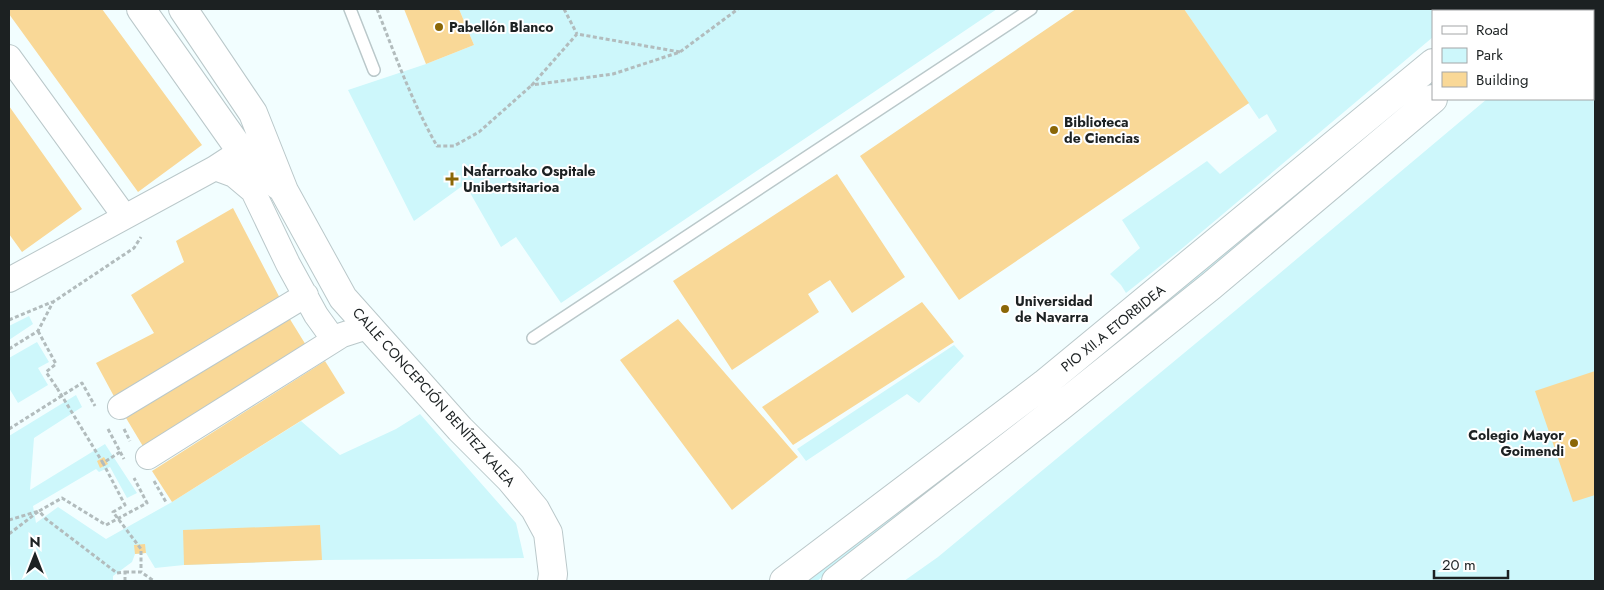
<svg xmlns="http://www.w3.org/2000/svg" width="1604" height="590" font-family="Jost,sans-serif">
<rect width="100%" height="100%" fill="#f2feff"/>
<path fill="#cdf7fb" d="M459 9H997L561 303 516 237 501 247 465 184 414 221 348 90 426 64 474 45Z
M1184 9H1466L1463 11H1433V37L1179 251 1126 293 1121 285 1110 274 1140 248 1122 220 1207 161 1220 174 1277 131 1267 114 1259 119Z
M1594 9H1595V581H904L938 557 1236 310 1487 99H1593V11H1591Z
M1433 73V82L1000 443 817 581H803Z
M29 316 33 324 9 340V326Z
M37 342 49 362 38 368 48 385 18 403 9 388V358Z
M954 345 964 356 919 403 907 394 806 461 797 449Z
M76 395 82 407 34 438 30 490 105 444 137 493 127 498 110 467 99 472 96 469 33 506 36 523 58 507 106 539 172 502 301 421 340 455 396 429 420 414 516 523 524 558 322 560 184 565 155 568 146 553 135 554 132 562 113 576V581H12L9 555V436Z"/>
<path fill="#f9d897" d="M9 9H102L202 145 138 192 9 14Z
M404 9H459L474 45 426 64Z
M1076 9H1184L1249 103 959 300 860 156Z
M9 106 82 209 22 252 9 234Z
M837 174 905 277 852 313 830 280 808 294 819 312 732 370 673 281Z
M233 208 283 304 117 402 96 363 154 333 131 295 184 262 176 241Z
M922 302 954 342 793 445 762 407Z
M288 316 309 350 144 448 123 413Z
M678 319 798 457 732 510 620 360Z
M325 361 345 393 172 502 152 471Z
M1595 371V495L1573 502 1535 391Z
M104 457 108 464 100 468 97 461Z
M320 525 322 560 184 565 183 530Z
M145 544 146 553 135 554 134 545Z"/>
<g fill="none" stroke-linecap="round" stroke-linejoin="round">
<defs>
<path id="lane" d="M350 9 374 70
M533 338 1031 9"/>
<path id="street" d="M9 57 125 217
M215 168 234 175 253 191 288 264 316 315 334 340
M9 280 215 168 241 151
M120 407 306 295
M148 457 342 335 370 326"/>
<path id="secondary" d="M141 9 241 151 279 186
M183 9 253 113 284 191 343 298 460 429 510 479 535 509 548 533 553 574 552 581
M1495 11 1498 9
M1537 11 1540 9
M784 581 1044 384 1433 63
M836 581 1061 406 1211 286 1433 99"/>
</defs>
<use href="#lane" stroke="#bac8ca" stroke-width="14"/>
<use href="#street" stroke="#bac8ca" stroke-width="26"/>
<use href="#secondary" stroke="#bac8ca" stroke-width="30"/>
<path stroke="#b2bcbd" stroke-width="3" stroke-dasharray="4 2.5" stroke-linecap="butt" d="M377 9C395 55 412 102 437 146H454L479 132 532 85
M564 9 577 34
M680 52 577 34 532 85 613 74 680 52 738 9
M9 320 52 302
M38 331 56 364 46 372 57 388
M9 349 38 331 53 302 134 248 141 237
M9 429 82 383 95 406
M108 429 124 459
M124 429 130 441
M120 452 103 463 125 505 113 512 141 549V572
M154 481 166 502
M9 520 39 511 9 534
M125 572H141L154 581
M125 581V572L117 573 46 519 39 511 62 498 106 525 147 503 134 478"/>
<use href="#lane" stroke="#fff" stroke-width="11"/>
<use href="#street" stroke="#fff" stroke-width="24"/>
<use href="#secondary" stroke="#fff" stroke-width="28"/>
<path stroke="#b2bcbd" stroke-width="3" stroke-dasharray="4 2.5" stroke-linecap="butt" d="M57 388 103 463"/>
</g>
<g fill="#8b6707" stroke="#fff" stroke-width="2">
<circle cx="439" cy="27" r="5"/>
<circle cx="1054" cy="130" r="5"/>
<path d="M449.5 171.5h5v5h5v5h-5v5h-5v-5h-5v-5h5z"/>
<circle cx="1005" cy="309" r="5"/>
<circle cx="1574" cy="443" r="5"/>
</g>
<g text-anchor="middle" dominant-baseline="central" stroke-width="4" stroke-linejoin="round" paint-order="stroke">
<g font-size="14" font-weight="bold" fill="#1c2122" stroke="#fff" text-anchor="start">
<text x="449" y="27">Pabellón Blanco</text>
<text x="1064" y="122">Biblioteca<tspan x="1064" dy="16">de Ciencias</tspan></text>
<text x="463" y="171">Nafarroako Ospitale<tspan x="463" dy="16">Unibertsitarioa</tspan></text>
<text x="1015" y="301">Universidad<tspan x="1015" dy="16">de Navarra</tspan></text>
<text x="1564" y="435" text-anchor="end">Colegio Mayor<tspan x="1564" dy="16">Goimendi</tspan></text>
</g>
<g font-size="14" fill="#1c2122" stroke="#fff">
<text transform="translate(1113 328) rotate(-39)">PIO XII.A ETORBIDEA</text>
<text transform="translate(434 397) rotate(48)">CALLE CONCEPCIÓN BENÍTEZ KALEA</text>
</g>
</g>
<rect width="1604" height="590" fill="none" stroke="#1c2122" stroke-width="20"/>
<rect x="1432" y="10" width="162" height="90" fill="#ffffff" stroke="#a4a6a7"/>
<rect x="1442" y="26" width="25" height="8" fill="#ffffff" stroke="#a4a6a7"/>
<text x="1476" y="35" font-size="15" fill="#1c2122">Road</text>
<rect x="1442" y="48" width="25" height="15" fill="#cdf7fb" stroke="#a4a6a7"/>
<text x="1476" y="60" font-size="15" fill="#1c2122">Park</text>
<rect x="1442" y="72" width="25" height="15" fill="#f9d897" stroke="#a4a6a7"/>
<text x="1476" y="85" font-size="15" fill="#1c2122">Building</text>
<g transform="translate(35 555)" stroke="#ffffff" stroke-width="4" paint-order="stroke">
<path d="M0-4L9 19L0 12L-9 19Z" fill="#1c2122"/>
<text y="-8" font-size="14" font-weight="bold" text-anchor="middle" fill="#1c2122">N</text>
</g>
<path d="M1434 570v8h74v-8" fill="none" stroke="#1c2122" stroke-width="2.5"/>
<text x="1442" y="570" font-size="15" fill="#1c2122" stroke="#ffffff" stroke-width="4" paint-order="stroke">20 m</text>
</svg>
